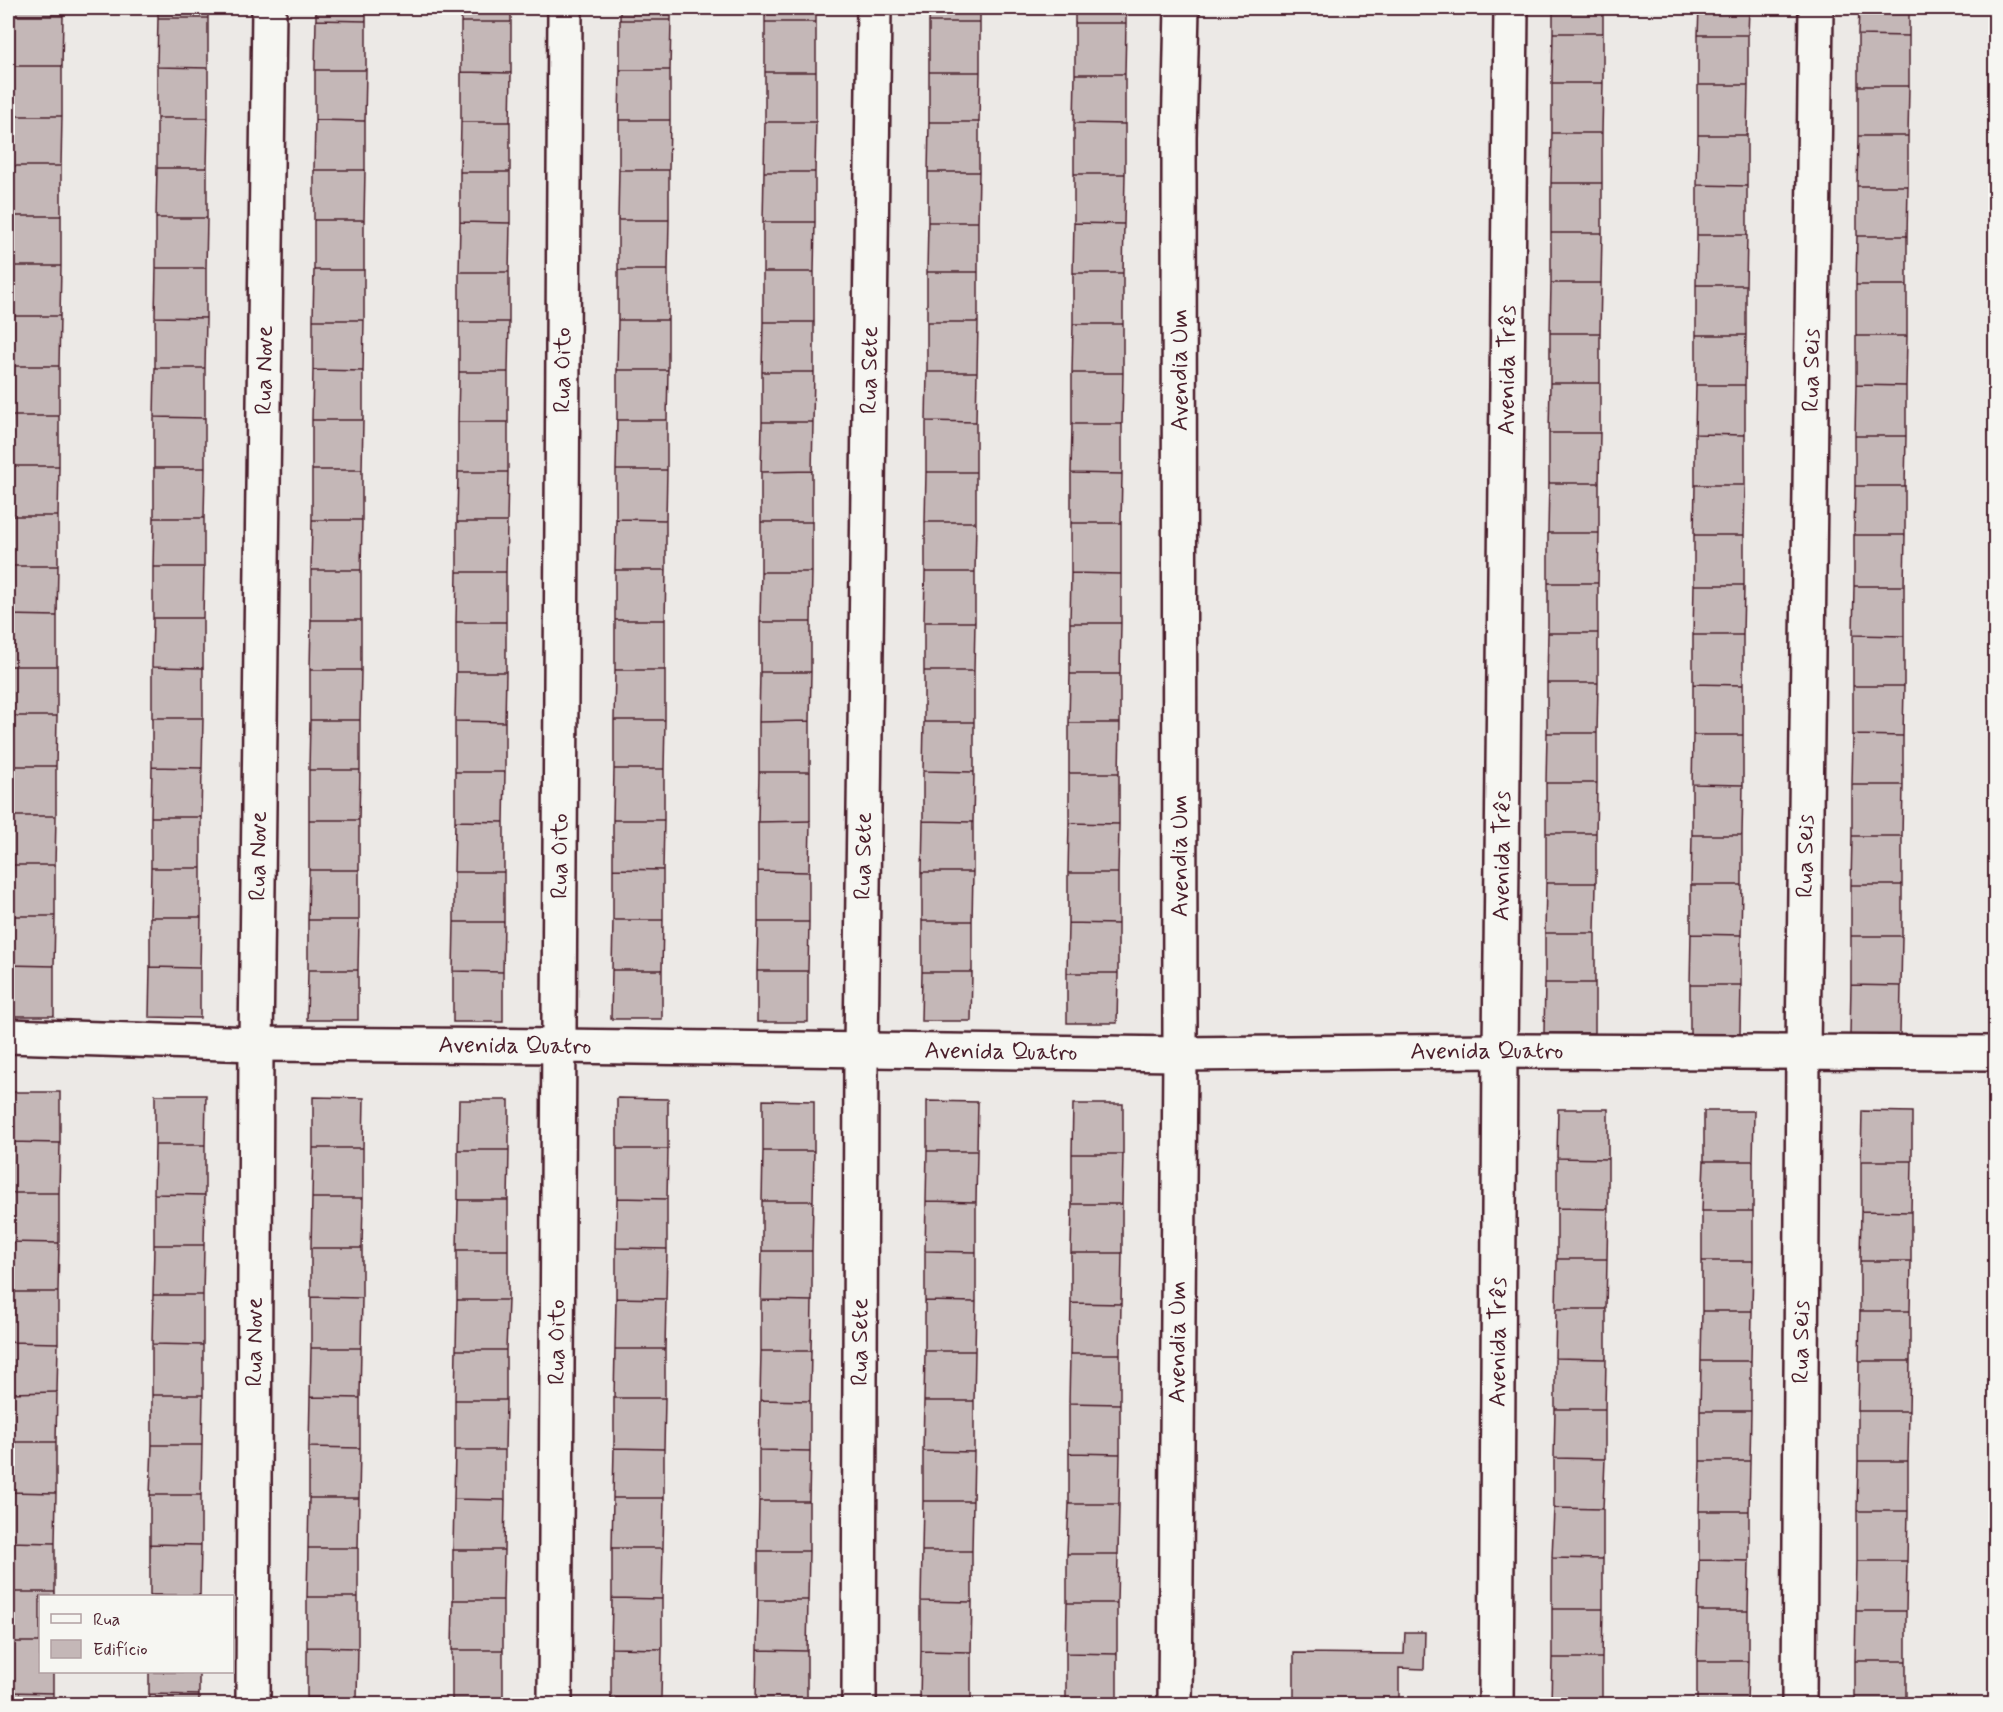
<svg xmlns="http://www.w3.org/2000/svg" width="2003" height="1712" font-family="Mynerve,sans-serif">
<rect width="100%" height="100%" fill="#ece9e6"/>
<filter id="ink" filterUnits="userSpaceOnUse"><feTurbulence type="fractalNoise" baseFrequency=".0167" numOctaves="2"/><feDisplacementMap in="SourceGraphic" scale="12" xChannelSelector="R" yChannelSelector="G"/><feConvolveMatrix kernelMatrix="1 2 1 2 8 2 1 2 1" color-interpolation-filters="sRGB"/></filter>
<g filter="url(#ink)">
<path fill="#c4b7b7" stroke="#4a1f2b" stroke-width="1.5" d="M12 8H63V16H12Z
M158 8H208V18H158Z
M316 8H366V21L316 20Z
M462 8H511V22H461Z
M620 8H671V20H620Z
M765 8H816V22H765Z
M930 8H980V22H929Z
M1075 8H1126V23H1075Z
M1553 8H1603V33H1553Z
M1699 8H1749L1748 35H1698Z
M1859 8H1909V36L1858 35Z
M12 16H63L62 66H12Z
M158 18H208V68L157 67Z
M316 20 366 21V70H315Z
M620 20H671L670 70H620Z
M461 22H511V73L461 72Z
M765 22H816V72H765Z
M929 22H980V72H929Z
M1075 23H1126L1125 74H1075Z
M1553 33H1603V83H1552Z
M1698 35H1748V85H1698Z
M1858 35 1909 36V86H1858Z
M12 66H62V116H11Z
M157 67 208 68V118H157Z
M315 70H366L365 121 315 120Z
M620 70H670V120H619Z
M461 72 511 73 510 122H461Z
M765 72H816V122H765Z
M929 72H980L979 122H929Z
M1075 74H1125V124L1074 123Z
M1552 83H1603L1602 133H1552Z
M1698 85H1748L1747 135H1698Z
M1858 86H1909L1908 136H1858Z
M11 116H62L61 166H11Z
M157 118H208L207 168H157Z
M315 120 365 121V170H314Z
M619 120H670L669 170H619Z
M461 122H510V172H460Z
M765 122H816L815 172H764Z
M929 122H979V172H928Z
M1074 123 1125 124V174H1074Z
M1552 133H1602V183H1551Z
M1698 135H1747V186L1697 185Z
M1858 136H1908V186H1857Z
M11 166H61V216H10Z
M157 168H207V218H156Z
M314 170H365L364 220H314Z
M619 170H669V220H618Z
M460 172H510V223L460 222Z
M764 172H815V222H763Z
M928 172H979L978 222H928Z
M1074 174H1125L1124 224 1074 223Z
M1551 183H1602V233H1551Z
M1697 185 1747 186V235H1697Z
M1857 186H1908L1907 236H1857Z
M10 216H61V266H10Z
M156 218H207L206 268H156Z
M314 220H364V270H314Z
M618 220H669L668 270H618Z
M460 222 510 223 509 272H459Z
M763 222H815L814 272H763Z
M928 222H978V272H927Z
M1074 223 1124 224 1123 273H1073Z
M1551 233H1602L1601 283H1551Z
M1697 235H1747L1746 285H1696Z
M1857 236H1907V285H1856Z
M10 266H61L60 316H10Z
M156 268H206V318L155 317Z
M314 270H364V320H313Z
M618 270H668V320H618Z
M459 272H509V322H459Z
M763 272H814V322H763Z
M927 272H978V322H927Z
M1073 273H1123V324H1073Z
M1551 283H1601L1600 333H1550Z
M1696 285H1746V335H1696Z
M1856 285H1907V336H1856Z
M10 316H60L59 366H9Z
M155 317 206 318 205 368H155Z
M313 320H364L363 371 313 370Z
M618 320H668V370H617Z
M459 322H509L508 372H459Z
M763 322H814V372H762Z
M927 322H978L977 372H927Z
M1073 324H1123V373H1072Z
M1550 333H1600V383H1550Z
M1696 335H1746L1745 385H1696Z
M1856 336H1907L1906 386 1856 385Z
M9 366H59V416H9Z
M155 368H205V418L154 417Z
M313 370 363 371V420H312Z
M617 370H668L667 420H617Z
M459 372H508V422H458Z
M762 372H814L813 422H762Z
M927 372H977L976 422 926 421Z
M1072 373H1123L1122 424H1072Z
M1550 383H1600V433H1549Z
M1696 385H1745V435L1695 434Z
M1856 385 1906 386V436H1855Z
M9 416H59V466H8Z
M154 417 205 418V468H154Z
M312 420H363L362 470H312Z
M617 420H667V470H616Z
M926 421 976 422V472H926Z
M458 422H508V472H458Z
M762 422H813L812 471 761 472Z
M1072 424H1122V474L1071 473Z
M1549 433H1600L1599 483H1549Z
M1695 434 1745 435V485H1695Z
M1855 436H1906L1905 486H1855Z
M8 466H59L58 516H8Z
M154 468H205L204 518H154Z
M312 470H362V520H312Z
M616 470H667L666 520 616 519Z
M812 471V522H761V472Z
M458 472H508L507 522H457Z
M926 472H976V522H925Z
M1071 473 1122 474 1121 523H1071Z
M1549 483H1599V533H1548Z
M1695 485H1745L1744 535H1694Z
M1855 486H1905V535H1854Z
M8 516H58V566H8Z
M154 518H204V567H153Z
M616 519 666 520V570H615Z
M312 520H362L361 570H311Z
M457 522H507L506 572H457Z
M761 522H812V572H761Z
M925 522H976L975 572H925Z
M1071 523H1121V574L1071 573Z
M1548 533H1599L1598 583H1548Z
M1694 535H1744V585H1694Z
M1854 535H1905L1904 586H1854Z
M8 566H58L57 616 8 615Z
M153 567H204L203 618H153Z
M311 570H361V620H311Z
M615 570H666L665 620H615Z
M457 572H506V622H456Z
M761 572H812L811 622H760Z
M925 572H975V622H924Z
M1071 573 1121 574V623H1070Z
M1548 583H1598V633H1548Z
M1694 585H1744L1743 635H1693Z
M1854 586H1904V636L1853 635Z
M8 615 57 616V666H8Z
M153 618H203V668L152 667Z
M311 620H361V670H310Z
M615 620H665V670H615Z
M456 622H506V672H456Z
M760 622H811V672H760Z
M924 622H975L974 671H924Z
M1070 623H1121L1120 674H1070Z
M1548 633H1598V683H1547Z
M1693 635H1743V685L1693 684Z
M1853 635 1904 636V686H1853Z
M8 666H57V716H8Z
M152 667 203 668V718H152Z
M310 670H361L360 720H310Z
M615 670H665V720H614Z
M924 671H974V722H924Z
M456 672H506L505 722 455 721Z
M760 672H811L810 721 759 722Z
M1070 674H1120V723H1069Z
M1547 683H1598L1597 733H1547Z
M1693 684 1743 685V735H1693Z
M1853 686H1904L1903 736 1853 735Z
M8 716H57L56 766H8Z
M152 718H203L202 768 152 767Z
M310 720H360V770H309Z
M614 720H665L664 769H614Z
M455 721 505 722V772H455Z
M810 721V772H759V722Z
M924 722H974V772L923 771Z
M1069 723H1120L1119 773H1069Z
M1547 733H1597V783H1546Z
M1693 735H1743V785L1692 784Z
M1853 735 1903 736V785H1852Z
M8 766H56V816H8Z
M152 767 202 768 201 817H151Z
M614 769H664V820H613Z
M309 770H360L359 820H309Z
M923 771 974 772 973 822 923 821Z
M455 772H505L504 822 455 821Z
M759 772H810V821L758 822Z
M1069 773H1119V824L1069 823Z
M1546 783H1597L1596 833H1546Z
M1692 784 1743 785 1742 835H1692Z
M1852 785H1903L1902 836H1852Z
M8 816H56L55 865H8Z
M151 817H201V868H151Z
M309 820H359V870H309Z
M613 820H664L663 870 613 869Z
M455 821 504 822V872H454Z
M810 821 809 872 758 871V822Z
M923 821 973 822V872H922Z
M1069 823 1119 824 1118 873H1068Z
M1546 833H1596V883H1546Z
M1692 835H1742V885H1691Z
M1852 836H1902V885H1851Z
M8 865H55V916H8Z
M151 868H201V917H150Z
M613 869 663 870V920H613Z
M309 870H359V920H308Z
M758 871 809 872V922H758Z
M454 872H504V922H454Z
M922 872H973L972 921H922Z
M1068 873H1118V924L1068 923Z
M1546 883H1596L1595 933H1545Z
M1691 885H1742L1741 935 1691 934Z
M1851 885H1902V936H1851Z
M8 916H55L54 966 8 965Z
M150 917H201L200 968 150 967Z
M308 920H359L358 970H308Z
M613 920H663L662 970H612Z
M922 921H972V972H922Z
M454 922H504L503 972 453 971Z
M758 922H809L808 971H757Z
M1068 923 1118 924V973H1067Z
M1545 933H1595V983H1545Z
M1691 934 1741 935V985H1690Z
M1851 936H1902L1901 986 1851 985Z
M8 965 54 966V1016H8Z
M150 967 200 968V1018L149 1017Z
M308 970H358V1020H307Z
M612 970H662V1019H611Z
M453 971 503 972V1022H453Z
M757 971H808V1022H757Z
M922 972H972L971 1021H921Z
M1067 973H1118L1117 1023H1067Z
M1545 983H1595V1033H1544Z
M1690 985H1741L1740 1034H1690Z
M1851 985 1901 986 1900 1035H1850Z
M10 1092H60V1143L10 1142Z
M155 1095H206L205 1145H155Z
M313 1097 364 1098 363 1148H313Z
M617 1098 668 1099V1149H617Z
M459 1100H509V1150H458Z
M763 1100 814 1101V1151H763Z
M927 1101 978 1102 977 1151H927Z
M1073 1104H1123V1154H1072Z
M1558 1109H1608V1159L1557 1158Z
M1704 1111H1754L1753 1161H1704Z
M1862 1111 1912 1112V1161H1861Z
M10 1142 60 1143 59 1193H9Z
M155 1145H205V1195L154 1194Z
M313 1148H363V1198H312Z
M617 1149H668L667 1199 617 1198Z
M458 1150H509L508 1200H458Z
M763 1151H814L813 1201H762Z
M927 1151H977L976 1202 926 1201Z
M1072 1154H1123L1122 1204H1072Z
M1557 1158 1608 1159V1209L1557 1208Z
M1704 1161H1753V1211H1702Z
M1861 1161H1912L1911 1212 1861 1211Z
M9 1193H59V1243L8 1242Z
M154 1194 205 1195 204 1245H154Z
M312 1198H363L362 1248H311Z
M617 1198 667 1199V1249L616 1248Z
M458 1200H508V1250H457Z
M762 1201H813L812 1251H762Z
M926 1201 976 1202V1252L925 1251Z
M1072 1204H1122V1253H1071Z
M1557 1208 1608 1209 1607 1259H1557Z
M1702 1211H1753V1261H1702Z
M1861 1211 1911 1212V1261H1860Z
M8 1242 59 1243 58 1292H8Z
M154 1245H204L203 1295H153Z
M311 1248H362V1298L311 1297Z
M616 1248 667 1249 666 1299 616 1298Z
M457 1250H508V1300H457Z
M762 1251H812V1301L761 1300Z
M925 1251 976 1252V1302L925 1301Z
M1071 1253H1122L1121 1304 1071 1303Z
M1557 1259H1607L1606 1309H1556Z
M1702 1261H1753L1752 1311H1702Z
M1860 1261H1911L1910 1311H1860Z
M8 1292H58V1343L8 1342Z
M153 1295H203V1345L152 1344Z
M311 1297 362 1298 361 1348H311Z
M616 1298 666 1299 665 1349H615Z
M457 1300H508L506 1350H456Z
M761 1300 812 1301 811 1351H761Z
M925 1301 976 1302 975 1351H925Z
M1071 1303 1121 1304 1120 1354H1070Z
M1556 1309H1606V1359L1555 1358Z
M1702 1311H1752L1751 1361H1701Z
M1860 1311H1910V1361H1859Z
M8 1342 58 1343 57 1392 8 1393Z
M152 1344 203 1345V1395H152Z
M311 1348H361L360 1398 310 1397Z
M615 1349H665V1398H614Z
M456 1350H506V1400H455Z
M761 1351H811L810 1401 760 1400Z
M925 1351H975L974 1401H924Z
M1070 1354H1120V1404L1069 1403Z
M1555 1358 1606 1359 1605 1409H1555Z
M1701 1361H1751V1411H1700Z
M1859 1361H1910L1909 1411H1858Z
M57 1392 56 1442H8V1393Z
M152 1395H203L202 1445H152Z
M310 1397 360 1398V1448L309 1447Z
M614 1398H665L664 1449 614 1448Z
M455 1400H506L505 1450H455Z
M760 1400 810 1401V1451L759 1450Z
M924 1401H974V1452L923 1451Z
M1069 1403 1120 1404V1454L1069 1453Z
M1555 1409H1605V1459L1554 1458Z
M1700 1411H1751L1750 1461H1700Z
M1858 1411H1909L1908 1461H1858Z
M8 1442H56V1493L8 1492Z
M152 1445H202L201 1495H150Z
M309 1447 360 1448 359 1498H309Z
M614 1448 664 1449V1498H613Z
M455 1450H505V1500L454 1499Z
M759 1450 810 1451 809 1501H759Z
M923 1451 974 1452 973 1501H923Z
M1069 1453 1120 1454 1119 1504H1069Z
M1554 1458 1605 1459 1603 1509 1554 1508Z
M1700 1461H1750L1749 1511H1699Z
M1858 1461H1908V1511H1857Z
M8 1492 56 1493 55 1543 8 1542Z
M150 1495H201V1545L150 1544Z
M309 1498H359L358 1548H308Z
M613 1498H664L663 1548H612Z
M454 1499 505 1500 504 1550H453Z
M759 1501H809V1551H758Z
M923 1501H973L972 1551H922Z
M1069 1504H1119L1118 1554H1067Z
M1554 1508 1603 1509V1559L1552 1558Z
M1699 1511H1749V1561L1699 1560Z
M1857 1511H1908L1907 1561H1857Z
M8 1542 55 1543V1592H8Z
M150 1544 201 1545 200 1595H150Z
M308 1548H358V1597H307Z
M612 1548H663L662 1599 612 1598Z
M453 1550H504L503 1600H453Z
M758 1551H809L808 1600H758Z
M922 1551H972V1602L921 1601Z
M1067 1554H1118L1117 1603H1067Z
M1552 1558 1603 1559V1609H1552Z
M1699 1560 1749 1561 1748 1611H1698Z
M1857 1561H1907L1906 1611H1856Z
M8 1592H55V1596H40V1642H8Z
M150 1595H200V1596H150Z
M307 1597H358V1648L307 1647Z
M612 1598 662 1599V1649L611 1648Z
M453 1600H503V1650H452Z
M758 1600H808L807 1651 757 1650Z
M921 1601 972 1602 971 1652 921 1651Z
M1067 1603H1117V1654L1066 1653Z
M1552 1609H1603L1602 1658H1552Z
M1698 1611H1748V1661H1697Z
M1856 1611H1906V1661H1855Z
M1405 1632H1425L1424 1669 1399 1668V1704L1294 1703V1653L1404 1654Z
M8 1642H40V1672H53V1693L8 1692Z
M307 1647 358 1648 357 1698 307 1697Z
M611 1648 662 1649 661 1698H611Z
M452 1650H503V1700H452Z
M757 1650 807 1651V1701H756Z
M921 1651 971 1652V1701H920Z
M1066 1653 1117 1654V1704L1066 1703Z
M1552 1658H1602V1704H1551Z
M1697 1661H1748L1747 1704H1697Z
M1855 1661H1906V1704H1855Z
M149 1672H199V1695L149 1694Z
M8 1692 53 1693V1704H8Z
M149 1694 199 1695V1704H148Z
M307 1697 357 1698 356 1704H307Z
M611 1698H661V1704H611Z
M452 1700H503L502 1704H452Z
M756 1701H807V1704H756Z
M920 1701H971L970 1704H920Z
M1066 1703 1117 1704H1066Z"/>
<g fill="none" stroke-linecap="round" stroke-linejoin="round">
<defs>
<g id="minor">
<path id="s1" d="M8 1036 256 1044 558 1046 1180 1054 1500 1051 1996 1053"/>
<path id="s2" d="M253 1704 256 1044 269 8"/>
<path id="s3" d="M555 1704 565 8"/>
<path id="s4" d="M859 1704 861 1050 874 8"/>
<path id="s5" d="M1175 1704 1180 1054 1179 137 1182 8"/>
<path id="s6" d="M1496 1704 1500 1051 1511 8"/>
<path id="s7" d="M1799 1704 1803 1052 1816 8"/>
</g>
</defs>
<use href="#minor" stroke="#4a1f2b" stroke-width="38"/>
<use href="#minor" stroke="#f6f6f2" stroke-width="33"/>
</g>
</g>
<g text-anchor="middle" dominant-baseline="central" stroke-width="4.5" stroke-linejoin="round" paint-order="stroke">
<g font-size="24" fill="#4a1f2b" stroke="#f6f6f2">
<text stroke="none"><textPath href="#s2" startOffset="1334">Rua Nove</textPath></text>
<text stroke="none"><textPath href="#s3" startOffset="1334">Rua Oito</textPath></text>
<text stroke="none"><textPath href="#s4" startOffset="1334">Rua Sete</textPath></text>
<text transform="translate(1180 370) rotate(-90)">Avendia Um</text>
<text stroke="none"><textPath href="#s6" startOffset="1334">Avenida Três</textPath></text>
<text stroke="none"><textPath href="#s7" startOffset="1334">Rua Seis</textPath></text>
<text stroke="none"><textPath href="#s2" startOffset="848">Rua Nove</textPath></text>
<text stroke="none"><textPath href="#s3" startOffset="848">Rua Oito</textPath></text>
<text stroke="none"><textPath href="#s4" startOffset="848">Rua Sete</textPath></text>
<text transform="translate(1180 856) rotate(-90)">Avendia Um</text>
<text stroke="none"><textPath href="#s6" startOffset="848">Avenida Três</textPath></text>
<text stroke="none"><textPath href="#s7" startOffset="848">Rua Seis</textPath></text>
<text stroke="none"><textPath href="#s1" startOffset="507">Avenida Quatro</textPath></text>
<text stroke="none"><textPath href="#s1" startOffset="1479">Avenida Quatro</textPath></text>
<text stroke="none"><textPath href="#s1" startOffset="993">Avenida Quatro</textPath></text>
<text stroke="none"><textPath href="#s2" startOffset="362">Rua Nove</textPath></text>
<text stroke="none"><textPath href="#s3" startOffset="362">Rua Oito</textPath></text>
<text stroke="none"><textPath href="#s4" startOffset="362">Rua Sete</textPath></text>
<text stroke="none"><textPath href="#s5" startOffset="362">Avendia Um</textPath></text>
<text stroke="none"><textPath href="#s6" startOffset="362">Avenida Três</textPath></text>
<text stroke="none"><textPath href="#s7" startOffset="362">Rua Seis</textPath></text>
</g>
</g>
<rect width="2003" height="1712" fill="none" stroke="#f6f6f2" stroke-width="30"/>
<rect x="15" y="15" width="1973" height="1682" fill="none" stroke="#4a1f2b" stroke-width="2" filter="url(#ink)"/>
<rect x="39" y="1595" width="195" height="78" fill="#f6f6f2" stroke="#b1a0a2" stroke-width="1.5"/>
<rect x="51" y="1614" width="30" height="9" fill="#f6f6f2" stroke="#b1a0a2" stroke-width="1.5"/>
<text x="93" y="1625" font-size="18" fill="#4a1f2b">Rua</text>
<rect x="51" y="1640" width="30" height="18" fill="#c4b7b7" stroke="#b1a0a2" stroke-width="1.5"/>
<text x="93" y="1655" font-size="18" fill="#4a1f2b">Edifício</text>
</svg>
